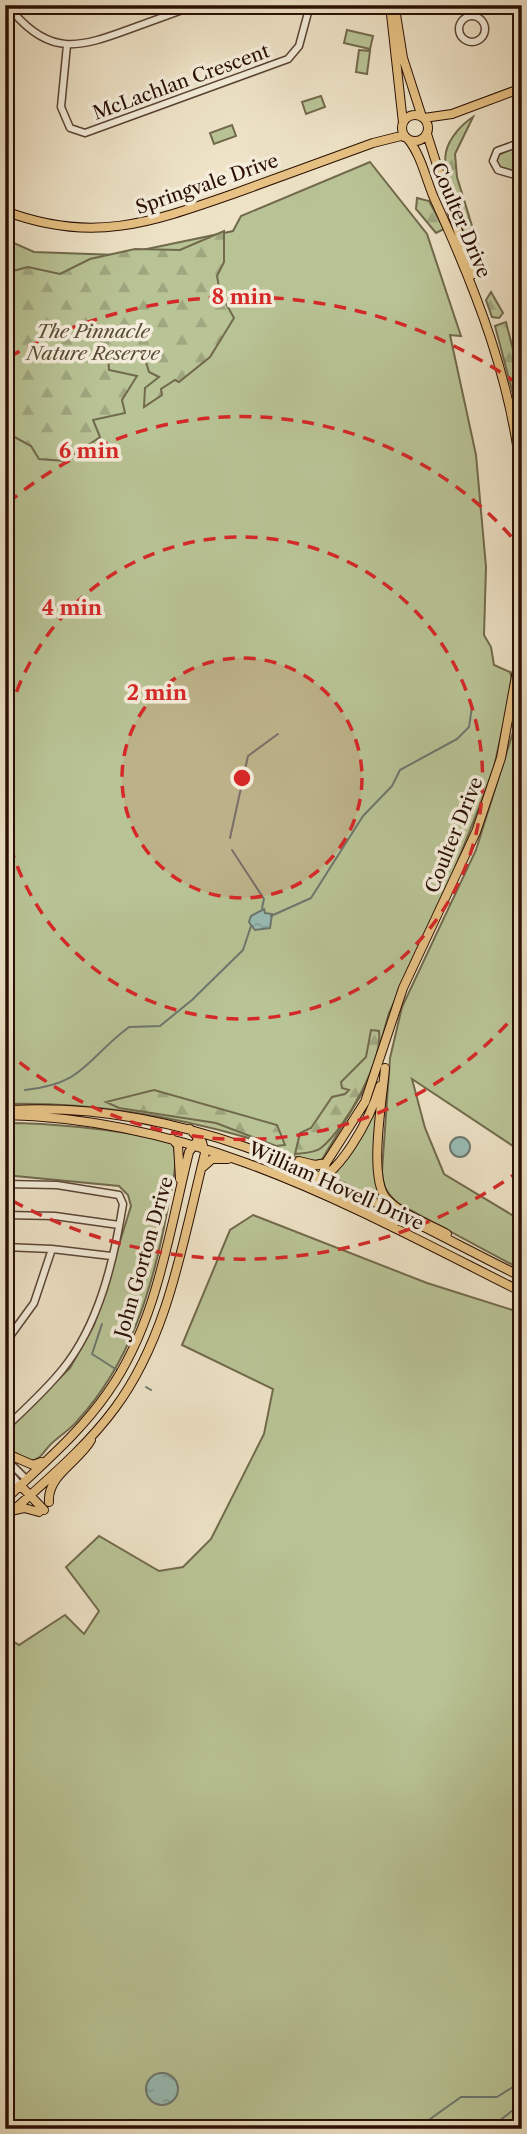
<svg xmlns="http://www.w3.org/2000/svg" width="527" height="2134" font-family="'Libre Caslon Text',serif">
<defs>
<pattern id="forest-firs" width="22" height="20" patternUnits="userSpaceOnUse" patternTransform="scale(1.75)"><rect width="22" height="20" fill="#b9c496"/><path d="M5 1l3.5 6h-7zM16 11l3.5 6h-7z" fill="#9fa780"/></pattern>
<pattern id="water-ripples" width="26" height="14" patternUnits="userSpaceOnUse" patternTransform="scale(1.75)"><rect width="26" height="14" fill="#99beb8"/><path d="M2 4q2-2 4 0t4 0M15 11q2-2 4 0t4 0" fill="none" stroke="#84a29d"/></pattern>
</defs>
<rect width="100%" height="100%" fill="#eee3c7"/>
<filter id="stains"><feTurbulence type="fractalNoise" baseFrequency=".00286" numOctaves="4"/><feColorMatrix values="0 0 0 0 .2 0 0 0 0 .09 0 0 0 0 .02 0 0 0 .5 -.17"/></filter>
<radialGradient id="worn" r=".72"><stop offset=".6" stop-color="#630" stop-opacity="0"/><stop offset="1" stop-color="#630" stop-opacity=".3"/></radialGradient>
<path fill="#b9c496" stroke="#716a4d" stroke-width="2" d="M347 30 373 36 370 49 344 43Z
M359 50 370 51 367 74 356 72Z
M321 96 325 107 306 114 302 102Z
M232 125 236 136 214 144 210 133Z
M522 145V173L500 167 496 162 498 155Z
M370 162 427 234 461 336 450 335 476 455 486 567 484 635 491 647 494 665 510 672 513 682 494 767 478 810 451 878 389 1013 370 1080 321 1161C294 1161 271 1145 245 1137 168 1115 86 1102 5 1104V239L34 252 118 255 233 231 241 216Z
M522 687V1152L412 1079 425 1128 444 1174 522 1221V1270L399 1204C387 1194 383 1187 382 1171L390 1058 402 1007 476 850 513 732Z
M378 1102 376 1167 388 1206 332 1177Z
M5 1123C60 1123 114 1130 168 1140L173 1143C179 1167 171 1188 167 1212 153 1287 131 1362 78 1420 70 1430 59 1436 50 1445 43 1452 42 1459 30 1461L5 1447V1432L70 1368 94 1325 131 1206 128 1195 119 1186 5 1175Z
M253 1215 427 1283 522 1313V2129H5V1636L19 1645 65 1615 84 1634 99 1611 66 1567 99 1536 159 1571 183 1567 211 1539 264 1434 273 1389 182 1345 230 1230Z"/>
<path fill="url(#forest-firs)" stroke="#716a4d" stroke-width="2" d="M473 117 455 154 457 177 480 252 474 253C461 231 441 177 446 152 449 138 462 124 473 117Z
M417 198 429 201 444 229 436 233 416 209Z
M224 231V262L217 276 220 293 234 318 210 357 179 382 175 380 161 389 162 395 144 407 145 388 159 377 149 372 146 362 134 351 108 353 109 370 137 376 122 400 125 413 93 420 100 437 65 461 39 459 31 446 11 435 5 449V273L28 267 60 274 90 259 135 249 180 250Z
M491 292 503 313 499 318 492 317 486 300Z
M506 322 522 385V428L495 326Z
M371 1030 379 1031C383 1061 345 1129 321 1148 315 1153 303 1153 295 1154L300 1133 311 1128 332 1097 345 1094 349 1090 342 1088 341 1082 366 1057Z
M154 1090 277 1125 285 1145 276 1146 216 1123 119 1108 106 1102Z"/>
<path fill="url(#water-ripples)" stroke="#6c7870" stroke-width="2" d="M264 909 265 913 272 914 270 928 255 930 249 922 251 916Z
M450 1147a10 10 0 1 1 20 0a10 10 0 1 1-20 0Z
M146 2089a16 16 0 1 1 32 0a16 16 0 1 1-32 0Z"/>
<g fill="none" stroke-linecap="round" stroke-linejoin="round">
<path stroke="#6c7870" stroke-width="2" d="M230 838 248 756 278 734
M232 850 264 899 262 908
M271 916 311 898 363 816 392 786 400 770 457 739 469 727 472 707
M25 1090C86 1083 85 1060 129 1027L160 1026 192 1000 243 950 251 926
M102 1324 92 1354 117 1370
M146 1387 151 1390
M416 2129 461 2097H497L513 2087
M489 2129 522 2103"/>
<defs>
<path id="minor" d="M13 12C51 57 81 47 130 29 152 21 174 13 196 5
M459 29a13 13 0 1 1 26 0a13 13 0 1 1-26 0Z
M5 19 22 5
M67 45 61 107 70 128 85 133 288 59 299 46 310 5
M522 142 497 151 493 161 498 170 522 177
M5 1184 57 1185 119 1195 123 1204C114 1260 99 1325 62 1370 45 1391 25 1409 5 1428
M5 1215 55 1216 119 1225
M5 1247 52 1249 111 1256
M5 1343 34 1303 52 1249
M5 1458 26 1479
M5 1468 20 1485"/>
<path id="major" d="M390 5 403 123
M395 8 403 58 422 117
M402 128a13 13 0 1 1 26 0a13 13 0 1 1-26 0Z
M424 118 452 114 522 88
M427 134 472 275
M408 139C421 155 426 179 434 198 476 290 513 383 522 485
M5 211C91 244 150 223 233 194 280 177 326 160 373 143L401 136 407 138
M385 1068C383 1096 368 1177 386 1198 400 1214 429 1224 447 1234
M10 1110C202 1099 356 1194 522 1277
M5 1115C200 1119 352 1207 522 1292
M172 1139 178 1145 180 1179
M299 1161 315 1165 326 1163
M203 1167 212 1159H228
M321 1182 326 1163 365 1102 403 988 476 832 501 758 522 643
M321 1182 326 1188 395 1223
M305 1185C339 1181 371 1116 380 1086
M5 1453 33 1465 41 1462
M5 1483 8 1471
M20 1485 44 1510
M5 1500C41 1465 80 1433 108 1392 157 1323 169 1232 189 1152L197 1141
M49 1502C47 1475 80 1461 91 1440
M15 1510 24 1508 39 1512
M5 1518C42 1484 85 1449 115 1408 169 1335 183 1240 205 1153L202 1142 190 1129"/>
</defs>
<use href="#minor" stroke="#5a4435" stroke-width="9"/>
<use href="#major" stroke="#290f04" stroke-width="10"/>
<use href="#minor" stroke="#f4eddb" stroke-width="6"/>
<use href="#major" stroke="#e7c284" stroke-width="8"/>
</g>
<circle cx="242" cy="778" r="120" fill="#d62828" fill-opacity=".12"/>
<g fill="none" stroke="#d62828" stroke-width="3.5" stroke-dasharray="12 9">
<circle cx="242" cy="778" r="120"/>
<path d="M5 732A241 241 0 1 1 5 824"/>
<path d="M521 1008A361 361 0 0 1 8 1053M8 503A361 361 0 0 1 521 548"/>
<path d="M521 1170A481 481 0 0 1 9 1199M9 357A481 481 0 0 1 521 386"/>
</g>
<g text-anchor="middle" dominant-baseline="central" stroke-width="7" stroke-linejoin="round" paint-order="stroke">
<g font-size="19" fill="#290f04" stroke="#f4eddb">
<text transform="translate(181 82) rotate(-20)">McLachlan Crescent</text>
<text transform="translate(207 184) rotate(-19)">Springvale Drive</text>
<text transform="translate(461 220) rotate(67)">Coulter Drive</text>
<text transform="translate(454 835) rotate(-68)">Coulter Drive</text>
<text transform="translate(336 1186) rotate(24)">William Hovell Drive</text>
<text transform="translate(144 1257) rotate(-74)">John Gorton Drive</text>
</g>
<g font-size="19" font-style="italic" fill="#5b4e37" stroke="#f4eddb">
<text x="93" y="331">The Pinnacle<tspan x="93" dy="22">Nature Reserve</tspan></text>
</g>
</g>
<circle cx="242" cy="778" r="10" fill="#d62828" stroke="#f4eddb" stroke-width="3.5"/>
<g font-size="21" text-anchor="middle" font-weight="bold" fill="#d62828" stroke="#f4eddb" stroke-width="7" stroke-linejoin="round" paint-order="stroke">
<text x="242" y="304">8 min</text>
<text x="89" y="458">6 min</text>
<text x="72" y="615">4 min</text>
<text x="157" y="700">2 min</text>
</g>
<rect width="527" height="2134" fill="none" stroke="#eee3c7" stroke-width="28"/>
<rect x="7" y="7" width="513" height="2120" fill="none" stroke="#290f04" stroke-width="3.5"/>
<rect x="14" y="14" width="499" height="2106" fill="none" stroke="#290f04" stroke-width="2"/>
<rect width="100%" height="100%" filter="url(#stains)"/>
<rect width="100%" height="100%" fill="url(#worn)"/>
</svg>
